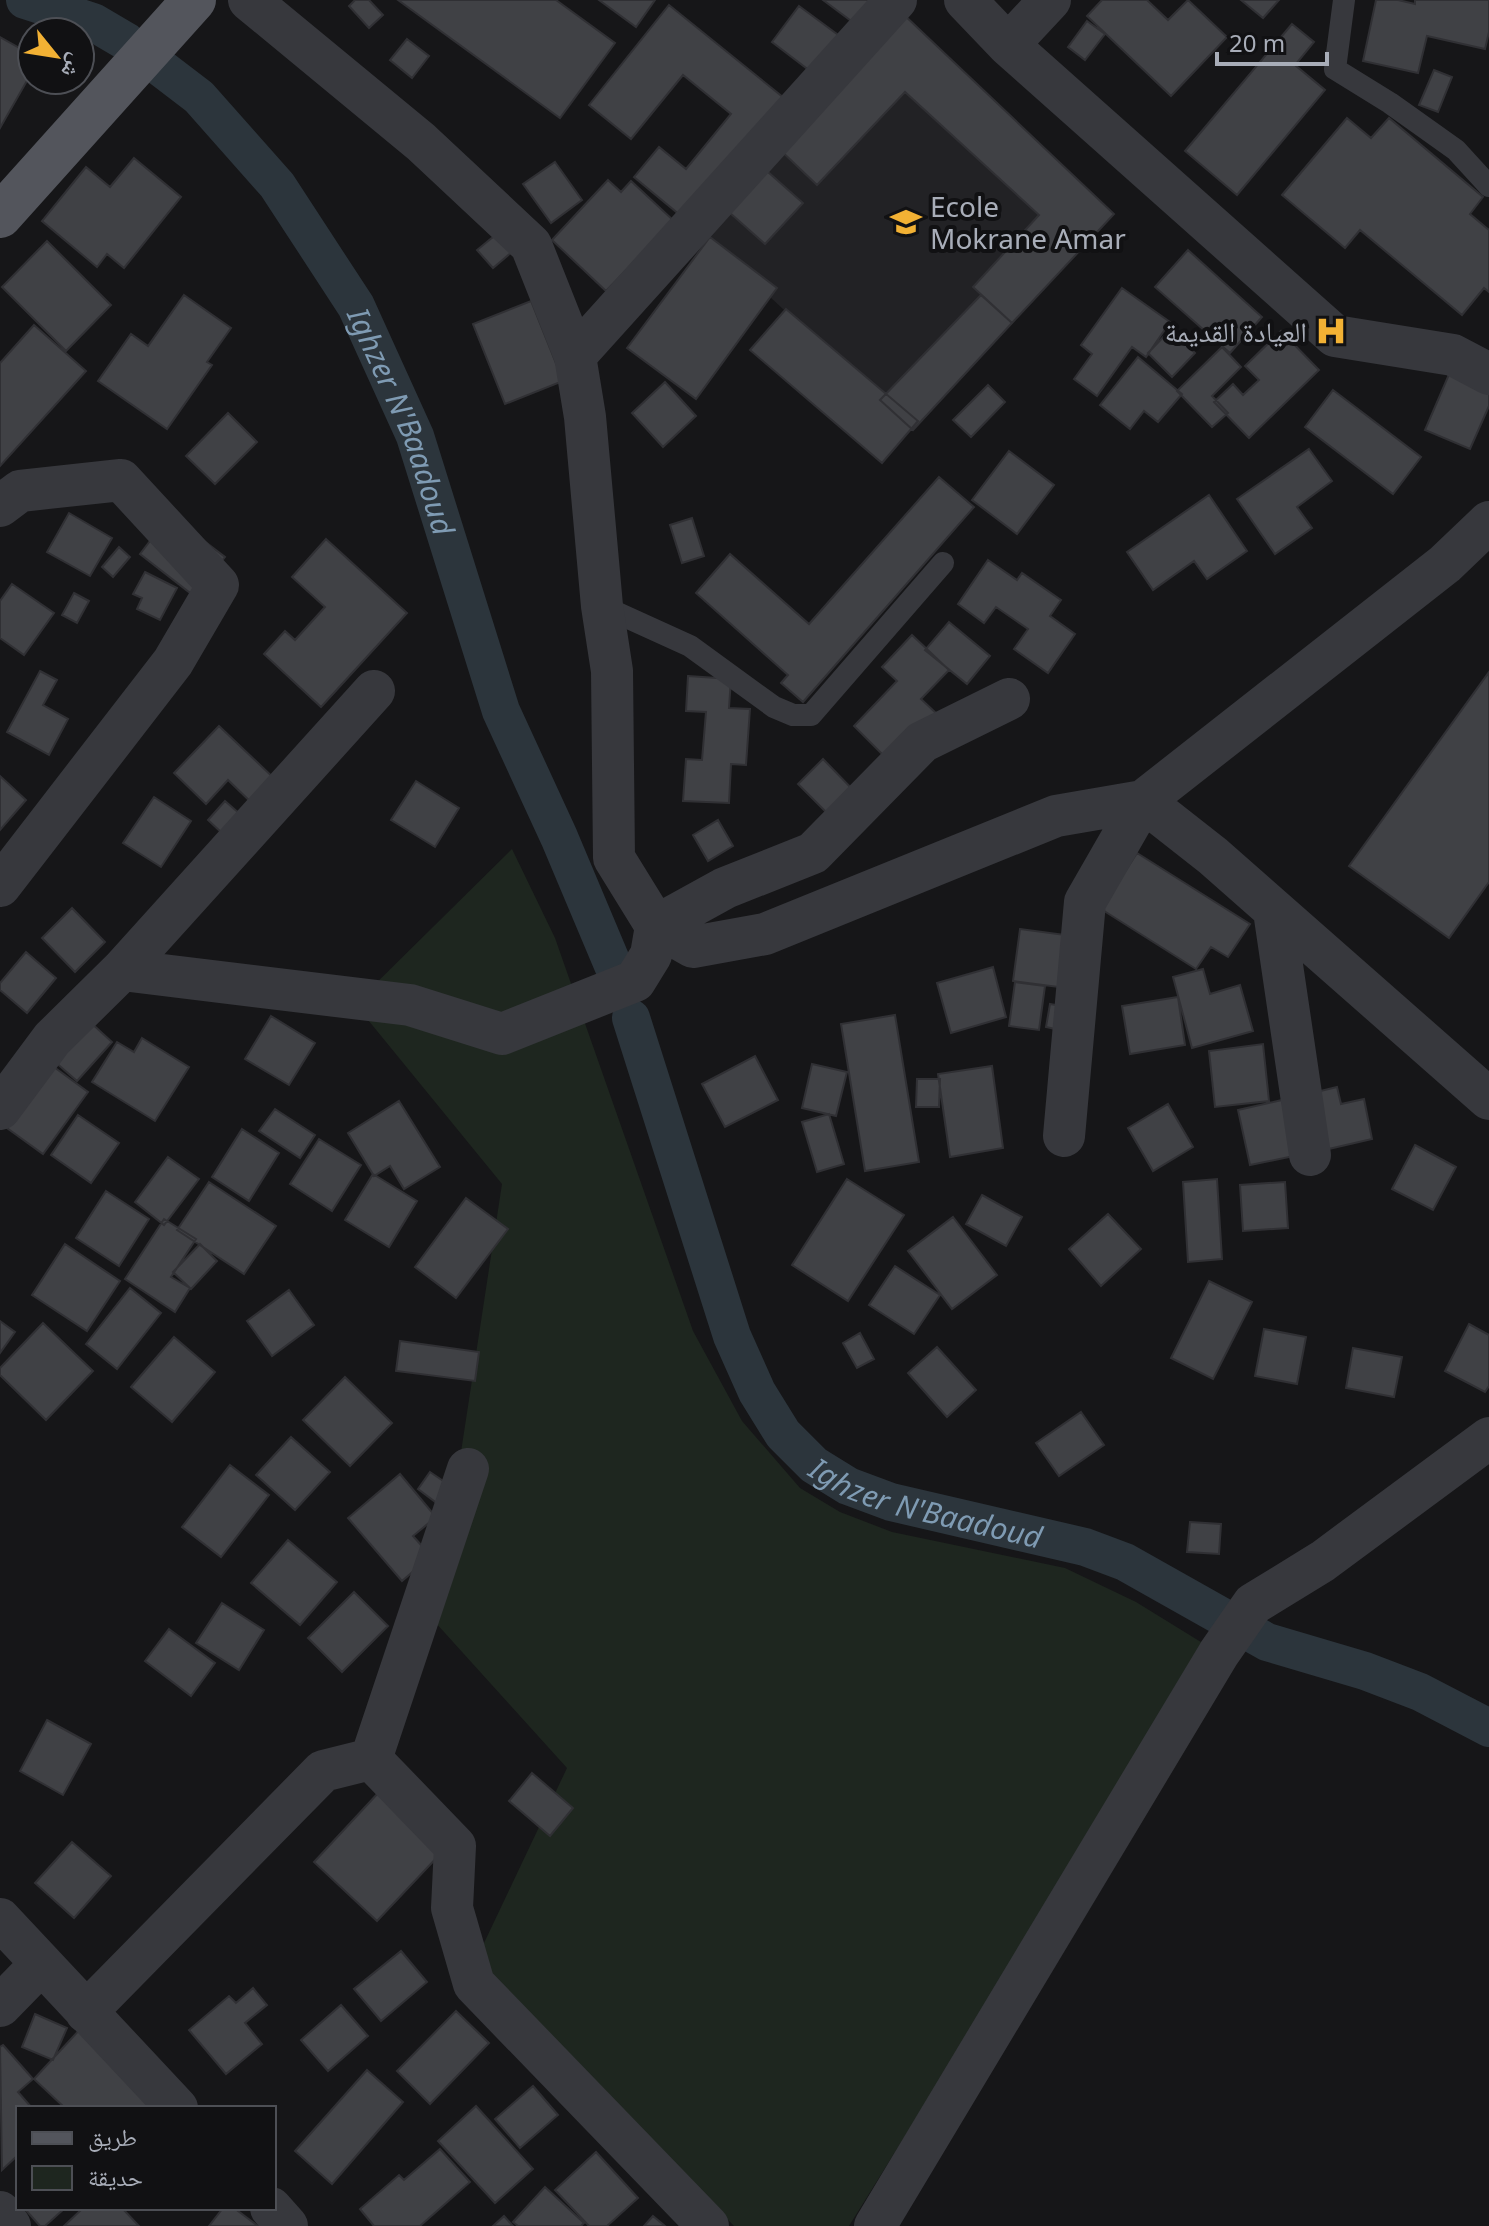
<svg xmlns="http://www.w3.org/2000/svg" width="1489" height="2226" font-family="'Noto Sans','Noto Naskh Arabic',sans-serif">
<rect width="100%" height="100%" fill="#161618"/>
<path fill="#222225" d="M901 12 1114 214 913 430 698 230Z"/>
<path fill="#1e261f" d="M512 849 555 938 693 1331 742 1421 800 1488 840 1512 892 1532 1065 1568 1136 1602 1209 1647 849 2226H734L475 1962 567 1768 435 1622 502 1184 355 1004Z"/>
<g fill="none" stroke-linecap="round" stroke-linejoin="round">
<g stroke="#2c353c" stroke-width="38">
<path id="s1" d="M25 0 93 22 127 42 199 97 277 185 356 306 415 436 501 711 559 837 615 970"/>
<path id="s2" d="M631 1018 732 1336 757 1392 783 1434 814 1465 848 1486 891 1502 1085 1547 1125 1562 1267 1642 1365 1671 1420 1692 1489 1728"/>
</g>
</g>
<path fill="#404145" stroke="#303034" stroke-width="2" d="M355 0H369L383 15 369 28 349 6Z
M398 0H556L615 43 560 118Z
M599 0H655L636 27Z
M823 0H883L862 29Z
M1102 0H1147L1168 20 1188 0 1227 37 1171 96 1087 16Z
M1241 0H1279L1263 18Z
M1376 0H1398L1415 4V0H1489V32L1485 49 1427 36 1418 73 1363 61Z
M669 5 784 98 686 220 634 177 659 147 686 169 731 114 683 75 631 139 589 105Z
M799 6 845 40 818 77 772 42Z
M901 12 1114 214 1012 323 973 287 1039 215 905 92 817 185 776 146Z
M1087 21 1105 34 1085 60 1068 47Z
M1292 24 1314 42 1295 65 1325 90 1237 195 1185 151Z
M0 37 32 55V72L0 128Z
M407 39 429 56 412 78 390 60Z
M1434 70 1452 77 1438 112 1419 105Z
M1347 118 1371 138 1389 118 1483 197 1470 214 1489 230V292L1484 288 1462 315 1360 230 1345 248 1282 195Z
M134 158 181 197 124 268 107 254 97 267 42 221 86 167 110 187Z
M555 162 582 200 551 223 523 184Z
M759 164 803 203 765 244 721 205Z
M608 180 621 192 631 181 674 221 606 291 552 240Z
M504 228 519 246 493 268 477 250Z
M710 237 777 288 696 399 627 348Z
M47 241 111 305 66 351 2 287Z
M1188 250 1262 317 1230 353 1155 287Z
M1122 288 1170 322 1146 357 1132 347 1097 396 1074 379 1092 354 1081 345Z
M184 295 231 328 207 362 212 365 167 429 98 381 131 334 148 346Z
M981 295 1012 323 913 430 880 400Z
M531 301 563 381 505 404 473 324Z
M786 309 918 421 882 463 750 350Z
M34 325 86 371 0 466V363Z
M1171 329 1195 353 1172 377 1148 353Z
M1281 331 1319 370 1249 438 1214 402 1233 384 1243 395 1259 380 1245 366Z
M1222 347 1241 367 1212 396 1228 413 1212 427 1177 391Z
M1138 357 1182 394 1158 422 1144 411 1130 429 1100 405Z
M1450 372 1489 389V406L1470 449 1425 430Z
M665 382 696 416 663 447 632 413Z
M988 385 1005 402 971 437 953 420Z
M1333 390 1421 457 1393 494 1305 427Z
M228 413 257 442 215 484 186 456Z
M1309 449 1332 481 1297 507 1312 528 1275 554 1237 499Z
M1009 451 1054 485 1017 534 972 500Z
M939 477 974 507 803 702 781 683 788 675 696 593 730 554 809 624Z
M1209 495 1247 551 1207 579 1194 561 1153 590 1127 552Z
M69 513 112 538 90 576 47 552Z
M170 515 225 557 194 596 140 554Z
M692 518 704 556 682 563 670 525Z
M326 539 407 613 321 707 264 654 285 631 295 640 325 607 292 577Z
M119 547 130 557 113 577 102 567Z
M988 560 1017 580 1022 573 1061 600 1050 616 1075 634 1048 673 1014 649 1028 629 996 607 984 623 958 604Z
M145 572 177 588 160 620 137 609 142 598 133 594Z
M12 584 54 613 24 655 0 638V601Z
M74 593 89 601 77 623 62 615Z
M949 622 990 656 967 684 925 650Z
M912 635 949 670 921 699 937 714 891 763 854 726 897 681 882 667Z
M40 671 57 680 43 705 68 719 49 755 7 732Z
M1489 672V882L1449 938 1349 866Z
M688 676 731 679 729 708 750 709 746 765 731 764 729 803 683 801 686 759 702 760 706 712 686 711Z
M219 726 278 782 255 806 228 780 206 804 174 773Z
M823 759 859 796 834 820 798 784Z
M0 776 26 800 0 830Z
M416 781 459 808 435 847 391 820Z
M154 797 191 821 161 867 123 843Z
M225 801 240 814 222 833 208 820Z
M718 820 733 846 708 861 693 835Z
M1137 853 1250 924 1228 957 1211 947 1196 969 1101 909Z
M72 908 105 942 75 972 42 938Z
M1020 929 1073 936 1066 988 1013 981Z
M26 952 56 978 27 1013 0 990V983Z
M993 967 1006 1017 951 1033 937 983Z
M1203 969 1210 994 1240 985 1253 1031 1192 1048 1173 977Z
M1015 982 1045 986 1039 1030 1009 1026Z
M1178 997 1185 1045 1130 1054 1122 1006Z
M1050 1004 1068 1007 1064 1031 1046 1027Z
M895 1015 919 1162 865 1171 841 1024Z
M271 1016 315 1043 289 1085 245 1059Z
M89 1021 112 1042 77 1081 54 1061Z
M142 1038 189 1067 155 1121 92 1082 117 1042 134 1052Z
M1263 1044 1269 1101 1215 1107 1209 1051Z
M755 1056 778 1100 725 1127 702 1084Z
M43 1059 88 1092 43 1154 0 1123Z
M812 1064 847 1072 836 1116 802 1108Z
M992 1066 1003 1148 950 1157 938 1074Z
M917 1079H940L939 1107H916Z
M1337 1087 1341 1104 1364 1099 1372 1139 1320 1151 1308 1094Z
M1282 1100 1294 1156 1250 1165 1238 1110Z
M399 1101 440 1167 404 1189 390 1166 374 1176 348 1133Z
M1168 1104 1193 1147 1153 1171 1128 1128Z
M275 1109 315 1135 300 1158 259 1131Z
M829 1114 844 1164 817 1172 802 1122Z
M78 1115 119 1143 91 1183 51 1155Z
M242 1129 279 1153 249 1201 212 1177Z
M319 1139 361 1165 332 1211 290 1184Z
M1415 1145 1456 1167 1433 1210 1392 1189Z
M168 1157 199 1179 164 1225 135 1202Z
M373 1174 417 1201 389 1247 345 1220Z
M847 1179 904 1215 848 1301 792 1265Z
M1217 1179 1222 1259 1188 1262 1183 1182Z
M209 1182 276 1226 244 1274 177 1230Z
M1285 1182 1288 1228 1243 1231 1240 1185Z
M106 1191 149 1219 119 1266 76 1238Z
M982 1195 1022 1217 1006 1246 966 1224Z
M466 1198 508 1229 456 1298 415 1267Z
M1108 1214 1141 1249 1101 1286 1069 1249Z
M953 1217 997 1275 952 1309 908 1251Z
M164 1219 196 1239 171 1277 190 1288 175 1312 125 1279Z
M65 1244 120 1281 87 1331 32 1295Z
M200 1244 217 1261 191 1289 173 1272Z
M895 1266 940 1295 914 1334 869 1305Z
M1209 1281 1252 1302 1213 1379 1171 1358Z
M130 1288 161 1313 117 1369 86 1344Z
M289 1290 314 1325 272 1356 247 1321Z
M0 1321 15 1332 0 1353Z
M43 1323 93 1371 46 1420 0 1375V1368Z
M1469 1324 1489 1335V1386L1485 1392 1445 1371Z
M1264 1329 1306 1337 1297 1384 1255 1376Z
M860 1333 874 1359 857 1368 843 1343Z
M174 1337 215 1372 172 1422 131 1387Z
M400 1341 479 1352 475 1381 396 1371Z
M937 1347 976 1390 947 1417 908 1373Z
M1353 1348 1402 1357 1394 1397 1346 1388Z
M345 1377 392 1423 350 1466 303 1420Z
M1081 1412 1104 1445 1059 1476 1036 1443Z
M291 1437 330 1472 295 1510 256 1475Z
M230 1465 269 1495 221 1557 182 1527Z
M430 1472 455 1489 442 1507 418 1489Z
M400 1474 436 1517 413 1536 431 1556 402 1581 348 1518Z
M1190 1522 1221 1524 1219 1554 1187 1552Z
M288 1540 337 1582 300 1625 251 1583Z
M354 1592 388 1626 342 1672 308 1638Z
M222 1603 264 1630 239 1670 196 1643Z
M169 1629 215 1663 191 1696 145 1661Z
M47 1720 91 1744 63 1795 20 1771Z
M532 1773 573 1808 550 1836 509 1801Z
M380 1791 443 1851 377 1921 314 1862Z
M72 1842 111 1876 74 1918 35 1883Z
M401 1951 427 1982 381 2021 354 1989Z
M253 1988 267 2005 245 2023 262 2044 226 2074 189 2030 229 1996 236 2003Z
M341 2005 368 2036 328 2071 301 2040Z
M456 2011 489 2043 430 2104 397 2071Z
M35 2014 67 2028 53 2060 22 2047Z
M83 2026 152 2108H65L34 2079Z
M3 2045 33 2079 18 2092 32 2108H18V2155L2 2170 0 2047Z
M367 2070 403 2102 332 2184 295 2151Z
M533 2086 558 2115 520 2148 495 2119Z
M476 2106 533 2169 495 2203 438 2141Z
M440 2149 470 2182 420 2226H374L360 2209 399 2175 404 2180Z
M596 2152 638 2198 607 2226H589L555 2190Z
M545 2187 584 2223 581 2226H518L513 2222Z
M24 2208H65L45 2226H40Z
M83 2208H122L139 2226H64Z
M223 2208H234L258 2226H209Z
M504 2216 513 2226H493Z
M653 2216 665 2226H644Z"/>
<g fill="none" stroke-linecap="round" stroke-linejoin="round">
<path stroke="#37383d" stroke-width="22" d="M1344 0 1335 69 1390 103 1456 150 1489 186
M602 606 690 646 774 707 793 715H811L943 563"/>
<path stroke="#37383d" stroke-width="42" d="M249 0 421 142 531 245 575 356 896 0
M965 0 1008 45 1335 336 1453 355 1489 374
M1008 45 1050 0
M575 356 585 417 602 606 612 671 614 858 656 926 693 947 765 934 1056 816 1143 801
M0 506 20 491 121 480 218 585 173 662 0 886
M1489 522 1445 564 1143 801 1213 856 1489 1099
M1274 911 1310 1155
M122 970 410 1005 502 1034 635 981 651 955 656 926 725 888 813 853 922 742 1009 699
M0 1109 52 1039 122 970 374 691
M1064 1136 1085 902 1143 801
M371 1759 468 1469
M0 1919 177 2108
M0 2006 41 1964
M86 2012 323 1771 371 1759 455 1846 452 1908 474 1984 708 2226
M271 2208 287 2226
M0 2212 10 2226
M875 2226 1219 1653 1253 1604 1323 1561 1489 1438"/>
<path stroke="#53555c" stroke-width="44" d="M0 216 194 0"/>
</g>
<defs>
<symbol id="school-bare" viewBox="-9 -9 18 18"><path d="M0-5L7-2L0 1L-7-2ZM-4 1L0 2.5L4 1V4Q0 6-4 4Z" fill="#f2b134" stroke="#111113" stroke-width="2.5" paint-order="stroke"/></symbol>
<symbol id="hospital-bare" viewBox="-9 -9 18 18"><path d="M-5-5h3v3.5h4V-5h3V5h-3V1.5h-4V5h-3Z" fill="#f2b134" stroke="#111113" stroke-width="2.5" paint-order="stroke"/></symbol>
</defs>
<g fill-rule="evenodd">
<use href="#school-bare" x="884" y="200" width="44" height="44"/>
<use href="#hospital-bare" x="1309" y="309" width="44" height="44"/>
</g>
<g text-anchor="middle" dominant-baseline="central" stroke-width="8" stroke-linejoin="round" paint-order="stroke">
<g font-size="28" fill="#a8adb8" stroke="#111113" text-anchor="start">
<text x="930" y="206">Ecole<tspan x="930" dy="32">Mokrane Amar</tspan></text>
<text x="1307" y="331" text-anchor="end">العيادة القديمة</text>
</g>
<g font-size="30" font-style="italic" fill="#7f9bb3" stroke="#111113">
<text stroke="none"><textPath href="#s1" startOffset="588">Ighzer N'Baadoud</textPath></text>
<text stroke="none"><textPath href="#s2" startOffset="608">Ighzer N'Baadoud</textPath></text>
</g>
</g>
<rect x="16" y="2106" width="260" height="104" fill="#111113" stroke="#4d4f55" stroke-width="2"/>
<rect x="32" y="2132" width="40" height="12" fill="#53555c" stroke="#4d4f55" stroke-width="2"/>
<text x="88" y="2146" font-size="24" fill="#a8adb8">طريق</text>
<rect x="32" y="2166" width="40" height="24" fill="#1e261f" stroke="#4d4f55" stroke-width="2"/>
<text x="88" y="2186" font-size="24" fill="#a8adb8">حديقة</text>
<g transform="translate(56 56) rotate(120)"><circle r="38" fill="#111113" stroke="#4d4f55" stroke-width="2"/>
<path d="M0-6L14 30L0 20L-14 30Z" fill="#f2b134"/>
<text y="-12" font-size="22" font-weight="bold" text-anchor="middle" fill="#a8adb8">ش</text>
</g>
<path d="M1217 52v12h110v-12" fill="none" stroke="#a8adb8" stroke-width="4"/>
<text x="1229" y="52" font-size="24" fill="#a8adb8" stroke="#111113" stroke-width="6" paint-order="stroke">20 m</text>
</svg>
